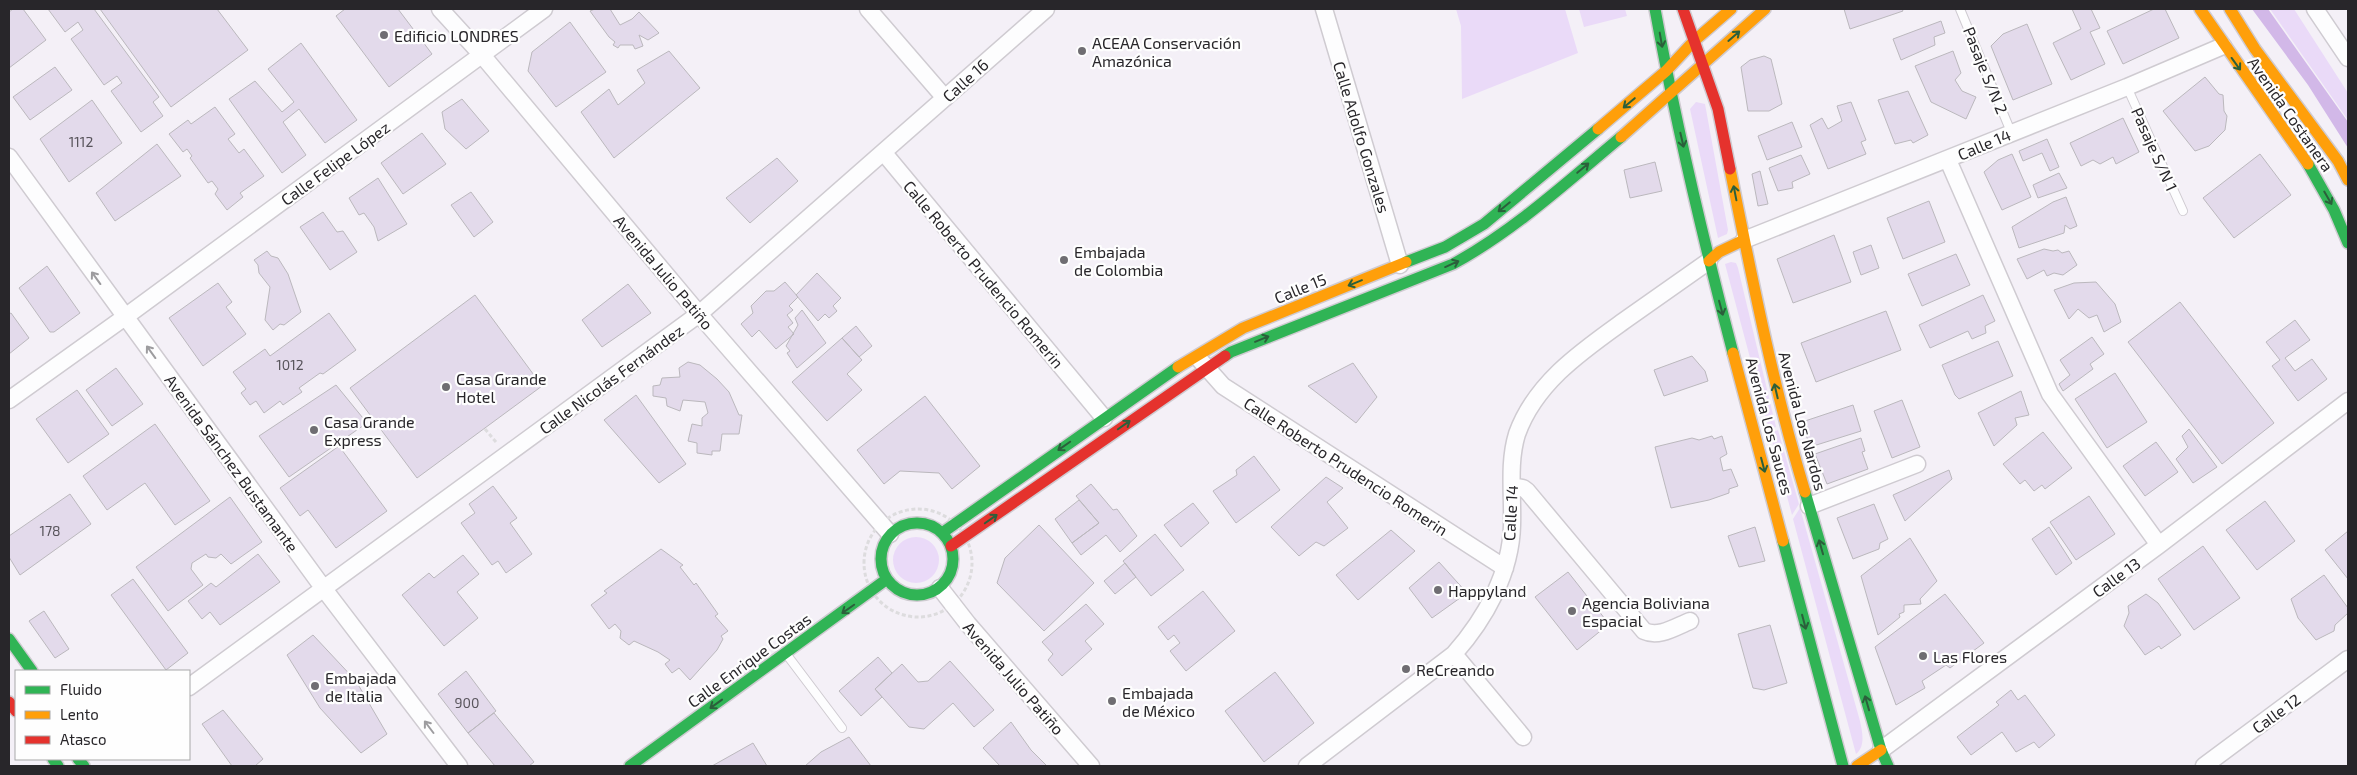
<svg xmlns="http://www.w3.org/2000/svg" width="2357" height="775" font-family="'Exo 2',sans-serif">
<rect width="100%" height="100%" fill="#f4f0f7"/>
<path fill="#eadaf8" d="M1456 9H1565L1578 53 1462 99 1461 26Z
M1579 9H1625L1627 16 1584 27Z
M2270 9H2294L2348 93V120Z
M1696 102 1705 104 1728 230 1727 234 1718 238 1690 109Z
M1731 262 1736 263 1738 268 1776 427 1769 429 1725 264Z
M1778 430 1799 504 1792 515 1770 433Z
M1800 508 1860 721C1862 731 1866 746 1856 754L1793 519Z
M893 560a23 23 0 1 1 46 0a23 23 0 1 1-46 0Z"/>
<path fill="#d2b8e8" d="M2252 9H2268L2348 122V148L2308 85Z"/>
<path fill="#e3daeb" stroke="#bbb8bd" d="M13 9H23L46 40 9 68V12Z
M48 9H94L159 97 153 102 163 116 141 132 111 91 122 83 117 76 104 85 71 39 83 30 78 22 65 32Z
M100 9H217L248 50 171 107Z
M345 9H398L432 54 389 87 336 16Z
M595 9H610L620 25 632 19 639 12 659 33 648 40 639 35 643 46 635 49 633 45H620L618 48 613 45 615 42 609 37 590 11Z
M1844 9H1902L1903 11 1850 29Z
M2072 9H2091L2100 28 2090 32 2105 64 2071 80 2053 43 2081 29Z
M2154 9H2165L2179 38 2123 64 2107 31Z
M1941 21 1945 33 1934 37 1935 45 1901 60 1893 39Z
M570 22 606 72 556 107 528 71 532 52Z
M2027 24 2052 84 2013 100 1991 46 2003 34Z
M301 43 357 120 325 143 299 109 283 122 306 155 282 173 229 99 255 81 282 112 294 102 268 69Z
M669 51 700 88 614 158 581 112 609 89 618 105 645 83 637 70Z
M1953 51 1961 73 1955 80 1962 91 1976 97 1966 119 1931 102 1915 66Z
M1764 56 1771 59 1782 104 1769 111H1748L1741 67 1750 60Z
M55 67 72 90 30 120 13 97Z
M2205 77 2219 94 2223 95 2224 111 2227 116 2225 130 2209 146 2195 151 2163 111Z
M1908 91 1928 135 1913 143 1911 140 1895 144 1878 100Z
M462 99 489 131 466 149 445 129 442 112Z
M92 100 122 143 69 182 40 139Z
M1851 102 1866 140 1861 142 1866 154 1828 169 1810 125 1822 118 1828 129 1842 121 1837 106Z
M215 107 235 134 228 139 239 153 244 149 264 176 240 193 243 197 227 210 215 194 218 189 212 181 208 183 190 158 192 156 187 149 183 152 169 134 188 120 191 124Z
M2123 118 2139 152 2116 164 2113 157 2100 164 2093 160 2081 166 2070 143Z
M1792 122 1802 147 1767 160 1758 136Z
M422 133 446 164 403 194 381 163Z
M2047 139 2059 167 2050 171 2042 153 2023 161 2019 151Z
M157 144 181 176 115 221 96 193Z
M2012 154 2031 197 2002 210 1984 172 1998 160Z
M2260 154 2291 195 2234 238 2203 198Z
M1801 155 1810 174 1792 182 1793 188 1778 191 1769 168Z
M777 158 798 181 750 223 726 198Z
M1655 162 1662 191 1630 198 1624 170Z
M1760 171 1768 204 1758 206 1752 174Z
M2059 173 2067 188 2038 198 2033 185Z
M378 178 407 224 378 241 374 227 364 213 359 215 349 198Z
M471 192 493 222 474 237 451 205Z
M2066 197 2077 226 2070 229 2065 225 2064 233 2019 248 2012 227 2053 202Z
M1929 201 1945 242 1903 259 1887 218Z
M323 212 337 232 343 231 357 252 330 270 300 227Z
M1834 235 1851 282 1793 303 1777 259Z
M1871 245 1879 268 1861 275 1853 252Z
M2044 249 2053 251 2058 250 2062 253 2069 251 2077 265 2063 275 2054 273 2047 276 2044 270 2027 279 2017 259Z
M267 251 271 256 278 258 288 274 301 312 284 325 280 324 273 330 265 320 270 287 259 273 258 265 254 260Z
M1956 254 1970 285 1922 306 1908 274Z
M47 266 80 313 54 332H50L19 288Z
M817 273 841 298 833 306 837 311 829 318 825 314 818 321 796 295Z
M785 282 798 297 789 306 793 310 787 315 793 323 788 327 794 334 776 349 759 330 752 337 741 324 753 313 751 306 766 291H774Z
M2096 282 2115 304 2121 322 2104 332 2097 315 2089 318 2078 309 2069 319 2054 290 2074 283Z
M218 283 232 302 226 307 246 334 203 366 169 318Z
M628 284 651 313 602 347 582 320Z
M475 295 542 386 417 478 350 388Z
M1983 295 1995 321 1985 326 1986 333 1972 339 1968 331 1930 348 1919 325Z
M2180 302 2274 423 2222 464 2128 342Z
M802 310 826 343 797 368 787 353 790 351 786 346 798 325 795 318Z
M1886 311 1901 350 1816 382 1801 343Z
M11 313 29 338 9 354V314Z
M329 313 356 350 323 374 320 373 299 388 302 392 283 405 280 401 264 413 256 401 250 405 241 393 246 389 233 372 265 349 270 356Z
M2295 320 2310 340 2285 358 2295 371 2312 359 2327 379 2298 401 2272 366 2280 360 2266 342Z
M856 326 872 346 859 357 842 338Z
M2092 337 2104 354 2090 364 2093 369 2063 391 2059 384 2070 375 2060 360Z
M842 338 862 360 847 374 862 390 827 421 792 382Z
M1998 341 2013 376 1959 399 1955 395 1942 365Z
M1692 356 1705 371 1708 381 1664 396 1654 370Z
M688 362 700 365 717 379 729 392 739 415H742L739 434H722L720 451H712V455L697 453V443L688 441 692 424 702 426V418L708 413 705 402 683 400 680 411 667 406 666 398 653 396V386L660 385 662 378 680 377 679 368Z
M1353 363 1377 397 1356 423 1308 386Z
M116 368 143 404 112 426 86 390Z
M2115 373 2147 422 2107 448 2075 399Z
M336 385 367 423 289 477 259 436Z
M77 390 109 434 68 463 36 419Z
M2021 391 2029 415 2015 418 2017 425 1994 446 1978 413Z
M636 395 686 464 659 483 604 420Z
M925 396 980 466 952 489 939 473 900 471 884 484 857 450Z
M1902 400 1920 447 1892 458 1874 411Z
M1853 405 1861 431 1810 447 1802 422Z
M155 424 210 501 175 525 145 483 107 510 83 476Z
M2189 429 2217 467 2193 483 2176 459 2188 447 2182 436Z
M2043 432 2072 468 2045 489 2042 485 2034 491 2025 480 2020 484 2003 464Z
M1712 436 1714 439 1722 436 1727 454 1720 458 1723 471 1731 469 1738 486 1729 489V493L1709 500 1671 508 1655 447 1692 438 1699 440Z
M1861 438 1865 451 1862 452 1868 469 1827 484 1815 454Z
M2156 442 2178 472 2145 496 2123 466Z
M339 446 387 511 336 548 308 510 300 516 280 488Z
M1254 456 1280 490 1236 523 1213 491 1237 475 1236 470Z
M1949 470 1952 479 1905 521 1893 495Z
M1326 477 1343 488 1327 502 1348 528 1324 546 1316 542 1299 556 1271 527Z
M1091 484 1113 510 1117 509 1137 536 1120 552 1106 535 1081 555 1072 543 1099 523 1076 496Z
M493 486 517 518 510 523 532 554 506 573 498 561 492 565 461 523 475 513 469 504Z
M70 494 91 524 20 575 9 557V536Z
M2089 496 2115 534 2076 560 2050 522Z
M230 497 262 542 231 564 221 554 216 558 208 557 206 554 192 563 191 569 203 585 168 611 136 567Z
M1079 500 1099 523 1072 543 1055 519Z
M2265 501 2295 541 2257 570 2226 530Z
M1193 503 1209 523 1181 547 1164 525Z
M1874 504 1888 539 1880 543 1879 549 1853 559 1837 518Z
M1039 525 1094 583 1044 631 997 583 1005 558Z
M1755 527 1765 561 1739 567 1728 536Z
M2049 527 2072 563 2056 575 2032 539Z
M1391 530 1415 551 1358 600 1336 575Z
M2348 531V579L2325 550Z
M1155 534 1184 570 1151 596 1123 561Z
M1910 538 1937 581 1920 599 1921 604 1904 605V612L1899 614 1900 617 1878 635 1861 576Z
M2203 546 2240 598 2194 630 2158 579Z
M661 549 683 565 680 567 694 585 696 583 718 614 715 616 728 631 721 636 723 639 717 650 690 680 679 668 672 673 665 664 670 660 658 652 634 641 629 645 620 638 621 631 615 624 609 629 591 605 607 593 604 591Z
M258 554 280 582 220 625 210 612 202 619 188 601 211 583 216 587Z
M463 555 479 574 457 592 478 618 444 646 402 595 429 573 434 578Z
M1439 562 1467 593 1432 618 1409 588Z
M1125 563 1136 577 1115 594 1104 581Z
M1568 572 1609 624 1577 650 1535 597Z
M2324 575 2348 608V613L2335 625 2334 631 2316 640 2298 618 2291 599Z
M133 579 188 653 166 670 111 595Z
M1203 591 1235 631 1186 671 1170 651 1180 643 1174 635 1168 640 1158 627Z
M1945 594 1984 643 1950 668 1946 665 1922 681 1925 688 1896 705 1875 647Z
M2146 594 2158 603 2181 635 2161 649 2159 646 2145 655 2124 626 2129 613 2128 606Z
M1086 604 1104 624 1085 641 1092 649 1062 676 1048 660 1053 654 1042 642Z
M44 611 69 649 55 658 29 621Z
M1770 625 1787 683 1764 690 1753 688 1738 634Z
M313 635 356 681 387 734 361 753 320 708 287 655Z
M878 657 892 673 875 689 882 697 861 716 839 691Z
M950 661 994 710 974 727 953 703 924 729 909 727 875 689 902 664 918 682 928 681Z
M466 671 496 711 468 733 438 694Z
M1275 672 1314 723 1264 762 1225 711Z
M2011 690 2018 700 2025 695 2055 735 2039 748 2034 742 2016 752 2002 732 1971 755 1957 737 1999 705 1996 702Z
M223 710 263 759 255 766H232L202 724Z
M494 713 534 762 529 766H495L468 733Z
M1011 722 1031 750 1047 766H1000L983 748Z
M849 737 871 766H805L821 752Z
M753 743 767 766H712Z"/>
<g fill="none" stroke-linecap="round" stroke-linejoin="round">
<defs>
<path id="lane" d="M1960 9 2011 132
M2127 87 2183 211
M787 655 842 728"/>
<path id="street" d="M440 9 482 55 699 314 890 534
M868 9 945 98
M1324 9 1400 265
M2315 9 2348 58
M884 153 1104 418
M9 157 324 589 459 766
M1948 160 2050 394 2159 545
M1744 240 2127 87 2223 46
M1200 360 1223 386 1505 568
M9 400 125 317 544 9
M1512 486 1523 488 1527 491 1644 631C1659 638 1675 627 1690 621
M1809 506 1917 464
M940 588 968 624 1091 766
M1454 654 1523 737
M189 687 699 314 1046 9
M1881 750 2159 545 2348 401
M1307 766 1454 654C1485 619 1511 573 1512 525 1513 495 1508 463 1517 434 1536 381 1585 349 1628 318 1655 299 1682 280 1709 261
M2204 766 2348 659"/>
<path id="fast" d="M1655 9C1676 125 1703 239 1733 353
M2308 164 2334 210 2348 243
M1406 262 1445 247 1484 224 1598 129
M1225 356 1231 352 1453 264C1515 230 1567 182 1621 137
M1805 492 1881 750 1888 766
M881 559a36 36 0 1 1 72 0a36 36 0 1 1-72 0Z
M942 533 1178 367
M1783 541 1843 766
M9 639 32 671
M53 759 58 766
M78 759 84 766
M630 766 887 579"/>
<path id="slow" d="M2200 9 2308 164
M2230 9 2255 49 2338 161 2348 180
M1598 129 1666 71 1694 41 1731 9
M1621 137 1765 9
M1730 169C1752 278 1773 386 1805 492
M1709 261 1719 252 1744 240
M1733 353 1783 541
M1178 367 1243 328 1406 262
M1857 766 1881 750"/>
<path id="jam" d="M1683 9 1718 109 1730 169
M951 546 1225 356
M9 702 16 711"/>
</defs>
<use href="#lane" stroke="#cfcbd1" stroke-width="10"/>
<use href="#street" stroke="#cfcbd1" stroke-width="19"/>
<use href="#fast" stroke="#cfcbd1" stroke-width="14"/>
<use href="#slow" stroke="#cfcbd1" stroke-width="14"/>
<use href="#jam" stroke="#cfcbd1" stroke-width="14"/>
<path stroke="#dddcde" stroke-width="3" stroke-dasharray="4 2.5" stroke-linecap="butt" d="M485 429 496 442
M864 563a54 54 0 1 1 108 0a54 54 0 1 1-108 0Z"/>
<use href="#lane" stroke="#fdfdfe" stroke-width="8"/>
<use href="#street" stroke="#fdfdfe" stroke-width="16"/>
<use href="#fast" stroke="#30b455" stroke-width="11"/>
<use href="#slow" stroke="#ff9f0a" stroke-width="11"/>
<use href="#jam" stroke="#e5322d" stroke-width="11"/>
</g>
<defs><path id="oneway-shaft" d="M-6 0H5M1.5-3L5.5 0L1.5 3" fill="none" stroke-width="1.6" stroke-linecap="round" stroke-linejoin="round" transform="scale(1.25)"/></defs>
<g stroke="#2b5f3b">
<use href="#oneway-shaft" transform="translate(1734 36) rotate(-41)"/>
<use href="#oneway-shaft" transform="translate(1661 40) rotate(80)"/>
<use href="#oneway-shaft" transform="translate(2236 64) rotate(54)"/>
<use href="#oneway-shaft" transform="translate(1629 103) rotate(140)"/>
<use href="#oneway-shaft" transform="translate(1682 140) rotate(77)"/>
<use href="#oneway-shaft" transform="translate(1583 168) rotate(-40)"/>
<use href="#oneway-shaft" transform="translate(1735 193) rotate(-101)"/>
<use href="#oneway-shaft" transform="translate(2328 198) rotate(60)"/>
<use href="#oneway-shaft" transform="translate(1504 207) rotate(141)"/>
<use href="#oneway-shaft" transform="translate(1452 264) rotate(-24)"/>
<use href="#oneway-shaft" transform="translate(1355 283) rotate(158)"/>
<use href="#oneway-shaft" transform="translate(1721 308) rotate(75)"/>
<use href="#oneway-shaft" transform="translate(1262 339) rotate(-22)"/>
<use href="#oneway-shaft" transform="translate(1776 391) rotate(-103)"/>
<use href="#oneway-shaft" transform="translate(1124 425) rotate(-35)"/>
<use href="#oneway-shaft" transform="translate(1064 446) rotate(145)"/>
<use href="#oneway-shaft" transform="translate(1763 465) rotate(75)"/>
<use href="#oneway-shaft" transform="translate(991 519) rotate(-35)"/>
<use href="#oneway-shaft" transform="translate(1821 547) rotate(-106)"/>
<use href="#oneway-shaft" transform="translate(848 609) rotate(145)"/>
<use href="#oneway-shaft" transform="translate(1804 622) rotate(75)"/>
<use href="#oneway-shaft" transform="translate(1867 703) rotate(-106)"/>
<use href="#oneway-shaft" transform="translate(716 704) rotate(144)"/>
</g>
<g stroke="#9d9c9f">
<use href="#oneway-shaft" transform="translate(96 278) rotate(-126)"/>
<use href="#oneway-shaft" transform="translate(151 352) rotate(-126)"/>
<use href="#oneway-shaft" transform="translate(429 727) rotate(-127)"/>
</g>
<g fill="#6f6d72" stroke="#fefefe" stroke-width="2">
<circle cx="384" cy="35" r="5"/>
<circle cx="1082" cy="51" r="5"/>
<circle cx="1064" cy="260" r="5"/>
<circle cx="446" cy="387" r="5"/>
<circle cx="314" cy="430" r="5"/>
<circle cx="1438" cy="590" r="5"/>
<circle cx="1572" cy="611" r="5"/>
<circle cx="1923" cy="656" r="5"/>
<circle cx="1406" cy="669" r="5"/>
<circle cx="315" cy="686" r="5"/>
<circle cx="1112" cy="701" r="5"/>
</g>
<g text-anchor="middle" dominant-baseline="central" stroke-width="4.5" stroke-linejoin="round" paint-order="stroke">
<g font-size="14" fill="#58545b">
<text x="81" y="141">1112</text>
<text x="290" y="364">1012</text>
<text x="50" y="530">178</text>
<text x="467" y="702">900</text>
</g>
<g font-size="16" fill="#28262a" stroke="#fefefe" text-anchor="start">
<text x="394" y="35">Edificio LONDRES</text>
<text x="1092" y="42">ACEAA Conservación<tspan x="1092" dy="18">Amazónica</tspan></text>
<text x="1074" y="251">Embajada<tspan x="1074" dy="18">de Colombia</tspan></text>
<text x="456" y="378">Casa Grande<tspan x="456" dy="18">Hotel</tspan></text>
<text x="324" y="421">Casa Grande<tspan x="324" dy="18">Express</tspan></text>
<text x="1448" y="590">Happyland</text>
<text x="1582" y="602">Agencia Boliviana<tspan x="1582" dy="18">Espacial</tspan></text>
<text x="1933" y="656">Las Flores</text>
<text x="1416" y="669">ReCreando</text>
<text x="325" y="677">Embajada<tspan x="325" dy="18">de Italia</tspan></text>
<text x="1122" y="692">Embajada<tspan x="1122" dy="18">de México</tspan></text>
</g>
<g font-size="16" fill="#28262a" stroke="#fefefe">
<text transform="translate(1986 70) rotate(68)">Pasaje S/N 2</text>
<text transform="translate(965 80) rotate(-42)">Calle 16</text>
<text transform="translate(2291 114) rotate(55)">Avenida Costanera</text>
<text transform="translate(1362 137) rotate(73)">Calle Adolfo Gonzales</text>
<text transform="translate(1984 144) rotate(-23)">Calle 14</text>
<text transform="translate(2155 149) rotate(66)">Pasaje S/N 1</text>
<text transform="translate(335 163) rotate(-36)">Calle Felipe López</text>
<text transform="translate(664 272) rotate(50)">Avenida Julio Patiño</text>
<text transform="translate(984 274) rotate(50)">Calle Roberto Prudencio Romerin</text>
<text transform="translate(1300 288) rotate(-22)">Calle 15</text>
<text transform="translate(611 379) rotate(-36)">Calle Nicolás Fernández</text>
<text transform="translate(1803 421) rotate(75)">Avenida Los Nardos</text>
<text transform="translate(1770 426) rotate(75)">Avenida Los Sauces</text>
<text transform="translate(232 463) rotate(54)">Avenida Sánchez Bustamante</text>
<text transform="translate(1346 466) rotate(33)">Calle Roberto Prudencio Romerin</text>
<text transform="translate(1510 513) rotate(-87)">Calle 14</text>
<text transform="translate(2116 577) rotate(-36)">Calle 13</text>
<text transform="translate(749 660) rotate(-36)">Calle Enrique Costas</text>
<text transform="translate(1014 678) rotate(49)">Avenida Julio Patiño</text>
<text transform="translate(2276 713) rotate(-36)">Calle 12</text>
</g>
</g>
<rect width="2357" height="775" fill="none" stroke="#28262a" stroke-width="20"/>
<rect x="15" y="670" width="175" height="90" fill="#fefefe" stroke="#a8a8a9"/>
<rect x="25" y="686" width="25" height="8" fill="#30b455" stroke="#a8a8a9"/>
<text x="60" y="695" font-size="15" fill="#28262a">Fluido</text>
<rect x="25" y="711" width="25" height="8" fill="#ff9f0a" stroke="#a8a8a9"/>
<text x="60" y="720" font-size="15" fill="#28262a">Lento</text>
<rect x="25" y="736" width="25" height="8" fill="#e5322d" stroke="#a8a8a9"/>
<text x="60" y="745" font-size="15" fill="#28262a">Atasco</text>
</svg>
